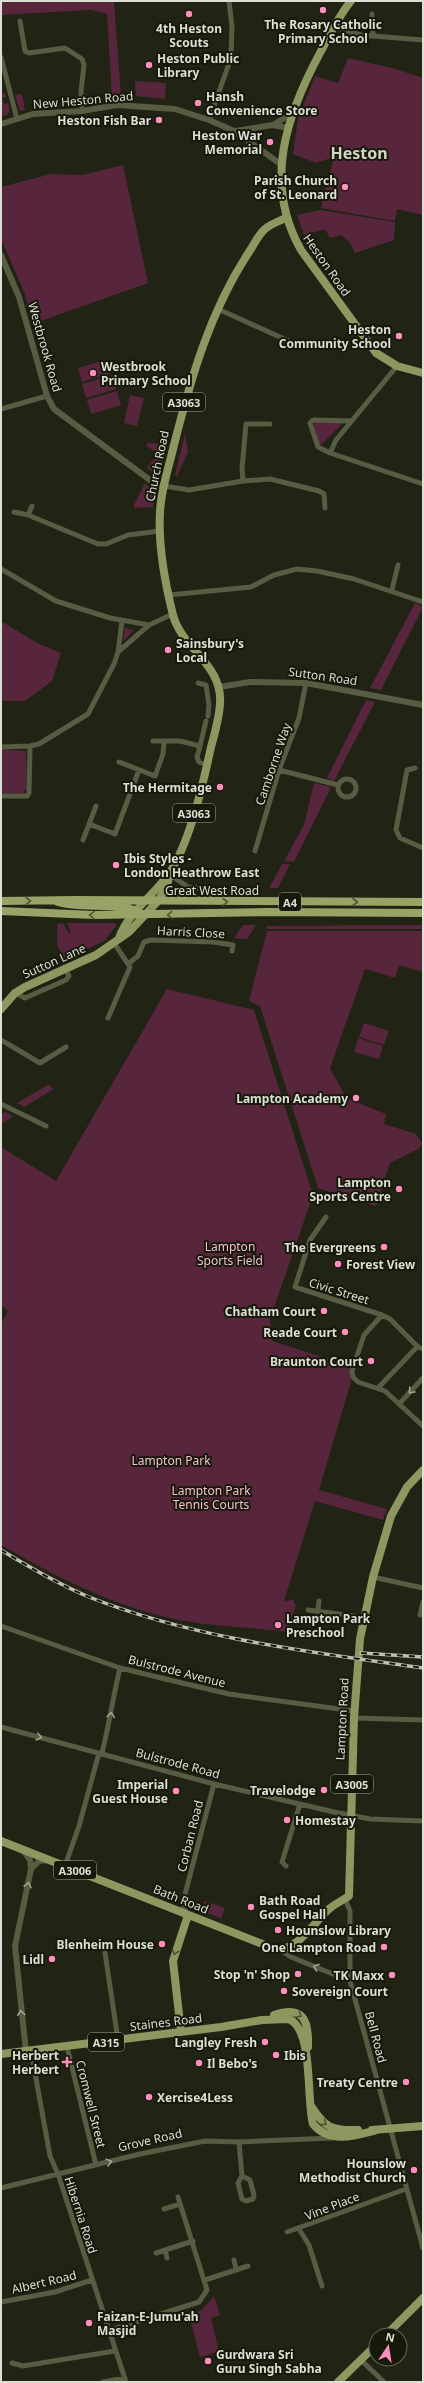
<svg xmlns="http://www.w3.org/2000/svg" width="424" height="2383" font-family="'Noto Sans',sans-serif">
<rect width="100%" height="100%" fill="#212314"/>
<path fill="#58263c" d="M1 1H114L121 97 112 98 107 14 91 10 1 15Z
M348 58 392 68 423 78V215L397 209 395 221 321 208 334 157 316 163 293 154 298 119 315 76 338 83Z
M135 81 166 83 165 99 136 96Z
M1 93H5L6 97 2 98 4 104 8 103 10 110 7 115 1 116Z
M22 94 25 110 20 111 15 95Z
M123 165 148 283 32 324 25 294 1 239V187L51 174 82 175Z
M320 210 395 222 394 240 355 253 350 243 342 235 330 238 325 229 304 235 297 215Z
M108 359 112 373 82 382 78 368Z
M113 375 116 389 86 398 82 384Z
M117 391 121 405 91 414 87 400Z
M130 395 144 398 137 426 124 423Z
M315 422H342V424L320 446 313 428Z
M185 434 188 452 177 476 175 475Z
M148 443 165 444 159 468 152 472 147 468 158 453 146 446Z
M145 483 155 493 153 507 135 508 134 505Z
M415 603 423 607 381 690 370 688Z
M1 621 37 643 61 653 52 681 25 701H1Z
M125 628 134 630 123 641V640Z
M366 700 375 702 334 781 327 778Z
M1 749 26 751 27 788 23 793H1Z
M314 783 331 787 294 862 284 861 304 825Z
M282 864H290L278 888H269Z
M63 923 69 933 71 932 67 923H114L117 925 104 941 64 960 57 945V924Z
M243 925H256L247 939 234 938Z
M423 925V929H266L267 926Z
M267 931H423V972L399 965 395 978 365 969 330 1068 346 1098 386 1114 384 1124 416 1134 422 1144 418 1149 390 1163 376 1206 318 1188 260 1006 249 1001Z
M167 989 254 1010 313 1195 270 1319 272 1341 347 1365 352 1371 350 1385 319 1490 387 1509 383 1520 315 1501 284 1601 294 1600V1604H296L289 1632C251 1627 212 1627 174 1619 113 1606 54 1576 1 1545V1324L8 1311 1 1305V1147L56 1181Z
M364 1023 389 1031 384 1045 359 1037Z
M358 1038 383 1046 379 1059 354 1052Z
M48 1085 54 1089 24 1107 17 1103Z
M5 1112 13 1116 1 1124V1115Z
M205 1901 225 1908 221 1918 202 1911Z
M214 2296 220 2315 211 2318 219 2352 200 2357 189 2315 202 2310Z"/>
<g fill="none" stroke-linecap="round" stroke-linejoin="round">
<path stroke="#585c43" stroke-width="5" d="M372 14 373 36
M20 21 25 51 29 53 65 48 82 59 84 65 81 91 82 111
M334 27 361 35 423 40
M1 57 17 119
M209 120 231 58 232 27 229 1
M218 309 302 347
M397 366 336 440 330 453 423 484
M1 409 47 396
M330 453 318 447 310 423 313 420 351 421
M243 481 242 469 246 424H270
M164 486 189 490 243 481 270 479 319 491 324 494 325 508
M14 512 28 515 98 544H106L128 535 160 531
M28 515 32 506
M1 569 56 601 110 618 149 625 173 614
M392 590 398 565
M169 595 251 587 274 575 297 569 317 571 354 579 423 602
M118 652 122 621
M198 683 206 685 209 705 208 716
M153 741H180L200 746 197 757 199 762 207 765
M30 746 39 744 88 714 114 664 118 652 149 625
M200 746 206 721
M1 747 30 746V749L29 793 27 796H1
M119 762 155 776 163 754 164 742
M415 768 407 770 396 830 400 838 423 848
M279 770 338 785
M338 788a9 9 0 1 1 18 0a9 9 0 1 1-18 0Z
M89 824 115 834 139 770
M83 840 96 806
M255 851 279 770 299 718 306 683
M169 874 188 887 208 889 209 902
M129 963 138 956 144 942 151 940 213 942 233 945 232 951
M15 993 25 998 66 980 69 976 65 969
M108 1018 130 967 114 943
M1 1040 40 1063 66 1047
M1 1104 46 1126
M326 1217 310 1240 295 1287 382 1315 390 1319 418 1347
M382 1315 364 1335 352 1371 353 1377 358 1382 385 1391 423 1426
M378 1388 415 1349 418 1347 423 1349
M399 1404 423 1378
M373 1577 423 1588
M308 1610 354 1616 363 1623
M318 1610 319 1601
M420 1615 423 1602
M1 1626 120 1668 182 1683 229 1694 354 1711
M354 1718 423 1720
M1 1727 214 1784 334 1812 370 1819 423 1821
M102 1753C109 1725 113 1697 120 1668
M65 1866 79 1826 99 1753
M286 1866 282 1862 300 1804
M345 1899 350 1911V1981L423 2248
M187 1914 183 1906 184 1898 214 1784
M280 1950 291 1957 350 1981
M105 1953 118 2040
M67 2047 96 2165
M31 2051 50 2156 58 2174 126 2382
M239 2142 242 2176 250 2180 254 2195 253 2199 246 2201 242 2199 238 2183 242 2176
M1 2188 140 2154 205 2141 239 2142 333 2138
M164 2209 180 2204
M299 2229 309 2245 322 2286
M287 2232 406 2189
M165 2250 167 2258
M156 2253 193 2241
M234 2260 236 2269
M205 2280 248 2266
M1 2302 55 2292 92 2280
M110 2330 199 2302 207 2290 178 2197
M361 2360 384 2382
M12 2363 23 2366 115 2351
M103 2382 125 2378"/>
<path stroke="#585c43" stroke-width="6" d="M1 124 33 114 82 111 117 105 175 109 209 120 234 131 282 165
M273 125 288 128
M235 131 273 125 291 114
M1 255 19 297 47 396 54 409 154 483 164 486
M219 687 250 682 306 683 423 705
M23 1850 30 1860 31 1869 15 1946 26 2052
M31 1869 39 1861 48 1860"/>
<path stroke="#8f9761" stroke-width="8" d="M351 1C338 17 329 36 320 53 286 116 263 183 301 250L376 353 397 366 423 373
M119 938C129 910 157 894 172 869 191 837 203 784 211 747 215 733 219 718 220 704 223 664 182 649 173 615 165 583 158 545 160 512 161 489 169 467 174 445 191 378 210 311 249 252 254 245 258 235 265 229 271 224 279 221 286 218
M1 1009 15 993 25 987 96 955 129 932 158 901 166 888 171 871
M1 1841 275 1949C297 1952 314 1922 328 1910 334 1904 342 1901 349 1896L354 1718 360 1639 373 1577 391 1516 407 1487 423 1470
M274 2015C304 2005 309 2021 308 2047
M181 2032 173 1961 188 1915
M1 2054 221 2027 262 2020 289 2019C314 2030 306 2099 313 2124 329 2144 355 2136 377 2130
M311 2106C325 2128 332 2131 358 2130
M372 2130 423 2126
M386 2335 423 2298
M338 2382 376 2345"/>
<path stroke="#9aa267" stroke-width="8" d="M1 901 75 900 423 902
M58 902C83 910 124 900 143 915
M1 911 94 915 267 912 423 913"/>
<defs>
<path id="rail" d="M1 1550C29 1567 58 1584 89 1597 195 1639 311 1652 423 1668
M361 1653 423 1657"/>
</defs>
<use href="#rail" stroke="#bec0b5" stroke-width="3.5"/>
<use href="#rail" stroke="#17190b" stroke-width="2" stroke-dasharray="6" stroke-linecap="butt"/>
</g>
<defs><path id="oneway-chevron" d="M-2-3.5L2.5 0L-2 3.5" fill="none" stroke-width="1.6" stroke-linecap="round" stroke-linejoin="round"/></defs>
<g stroke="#525734">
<use href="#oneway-chevron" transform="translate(28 901)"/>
<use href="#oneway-chevron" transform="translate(225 902)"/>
<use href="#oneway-chevron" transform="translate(355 902)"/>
<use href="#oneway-chevron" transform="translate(92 915) rotate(-178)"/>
<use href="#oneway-chevron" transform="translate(170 915) rotate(177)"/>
</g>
<g stroke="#a1a493">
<use href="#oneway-chevron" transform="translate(411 1391) rotate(133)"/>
<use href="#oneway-chevron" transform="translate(111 1715) rotate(-83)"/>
<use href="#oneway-chevron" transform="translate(39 1737) rotate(14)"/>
<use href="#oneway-chevron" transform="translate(28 1885) rotate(-77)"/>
<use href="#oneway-chevron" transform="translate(316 1967) rotate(-159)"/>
<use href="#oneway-chevron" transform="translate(21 2013) rotate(-97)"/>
<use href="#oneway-chevron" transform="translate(109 2162) rotate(-15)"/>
</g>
<g stroke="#4d5232">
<use href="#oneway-chevron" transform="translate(175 1952) rotate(108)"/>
<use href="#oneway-chevron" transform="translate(299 2015) rotate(30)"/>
<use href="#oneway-chevron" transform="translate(324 2123) rotate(39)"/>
</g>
<g fill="#fe8ebd" stroke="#17190b" stroke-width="1.5">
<circle cx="323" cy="10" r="4"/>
<circle cx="189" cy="14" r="4"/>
<circle cx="149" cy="65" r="4"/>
<circle cx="198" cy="103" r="4"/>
<circle cx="159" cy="120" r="4"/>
<circle cx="270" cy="142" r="4"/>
<circle cx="345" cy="187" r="4"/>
<circle cx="399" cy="336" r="4"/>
<circle cx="93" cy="373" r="4"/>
<circle cx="168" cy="650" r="4"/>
<circle cx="220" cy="787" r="4"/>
<circle cx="116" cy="865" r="4"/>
<circle cx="356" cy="1098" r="4"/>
<circle cx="399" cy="1189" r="4"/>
<circle cx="384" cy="1247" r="4"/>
<circle cx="338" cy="1264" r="4"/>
<circle cx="324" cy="1311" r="4"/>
<circle cx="345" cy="1332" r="4"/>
<circle cx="371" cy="1361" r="4"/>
<circle cx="278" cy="1625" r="4"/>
<circle cx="324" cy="1790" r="4"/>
<circle cx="176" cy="1791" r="4"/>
<circle cx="287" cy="1820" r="4"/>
<circle cx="251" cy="1907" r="4"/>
<circle cx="278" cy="1930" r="4"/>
<circle cx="162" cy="1944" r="4"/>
<circle cx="384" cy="1947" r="4"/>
<circle cx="52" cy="1959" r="4"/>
<circle cx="298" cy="1974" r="4"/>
<circle cx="392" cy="1975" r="4"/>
<circle cx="284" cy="1991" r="4"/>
<circle cx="265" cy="2042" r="4"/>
<circle cx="276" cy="2055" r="4"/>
<path d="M65 2056h4v4h4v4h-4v4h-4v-4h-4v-4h4z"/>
<circle cx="199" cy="2063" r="4"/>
<circle cx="406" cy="2082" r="4"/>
<circle cx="149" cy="2097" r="4"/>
<circle cx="414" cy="2170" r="4"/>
<circle cx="89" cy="2323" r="4"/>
<circle cx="208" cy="2361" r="4"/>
</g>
<g text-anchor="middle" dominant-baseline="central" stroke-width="4" stroke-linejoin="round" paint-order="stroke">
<g fill="#17190b" stroke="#a2a498" stroke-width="1">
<rect x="163" y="393" width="42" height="18" rx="3"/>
<rect x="173" y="804" width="42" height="18" rx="3"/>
<rect x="279" y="893" width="22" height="18" rx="3"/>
<rect x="331" y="1775" width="42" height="18" rx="3"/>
<rect x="54" y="1861" width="42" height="18" rx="3"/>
<rect x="88" y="2033" width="36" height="18" rx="3"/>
</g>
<g font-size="11" font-weight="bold" fill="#dddfd5">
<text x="184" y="402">A3063</text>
<text x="194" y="813">A3063</text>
<text x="290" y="902">A4</text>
<text x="352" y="1784">A3005</text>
<text x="75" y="1870">A3006</text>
<text x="106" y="2042">A315</text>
</g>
<g font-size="12" font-weight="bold" fill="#dddfd5" stroke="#17190b" text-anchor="end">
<text x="323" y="24" text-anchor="middle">The Rosary Catholic<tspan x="323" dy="14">Primary School</tspan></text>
<text x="189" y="28" text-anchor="middle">4th Heston<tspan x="189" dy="14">Scouts</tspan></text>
<text x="157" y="58" text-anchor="start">Heston Public<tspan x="157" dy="14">Library</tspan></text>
<text x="206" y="96" text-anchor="start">Hansh<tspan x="206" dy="14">Convenience Store</tspan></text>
<text x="151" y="120">Heston Fish Bar</text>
<text x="262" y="135">Heston War<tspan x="262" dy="14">Memorial</tspan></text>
<text x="337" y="180">Parish Church<tspan x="337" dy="14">of St. Leonard</tspan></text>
<text x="391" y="329">Heston<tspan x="391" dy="14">Community School</tspan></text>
<text x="101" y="366" text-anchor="start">Westbrook<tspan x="101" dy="14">Primary School</tspan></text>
<text x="176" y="643" text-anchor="start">Sainsbury's<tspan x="176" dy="14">Local</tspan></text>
<text x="212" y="787">The Hermitage</text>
<text x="124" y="858" text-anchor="start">Ibis Styles -<tspan x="124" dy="14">London Heathrow East</tspan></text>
<text x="348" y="1098">Lampton Academy</text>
<text x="391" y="1182">Lampton<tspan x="391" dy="14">Sports Centre</tspan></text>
<text x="376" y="1247">The Evergreens</text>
<text x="346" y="1264" text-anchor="start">Forest View</text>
<text x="316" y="1311">Chatham Court</text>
<text x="337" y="1332">Reade Court</text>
<text x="363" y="1361">Braunton Court</text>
<text x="286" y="1618" text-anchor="start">Lampton Park<tspan x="286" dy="14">Preschool</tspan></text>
<text x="168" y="1784">Imperial<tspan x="168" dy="14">Guest House</tspan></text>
<text x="316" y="1790">Travelodge</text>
<text x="295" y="1820" text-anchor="start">Homestay</text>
<text x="259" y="1900" text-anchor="start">Bath Road<tspan x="259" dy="14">Gospel Hall</tspan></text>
<text x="286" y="1930" text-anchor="start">Hounslow Library</text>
<text x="154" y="1944">Blenheim House</text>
<text x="376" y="1947">One Lampton Road</text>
<text x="44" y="1959">Lidl</text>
<text x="290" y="1974">Stop 'n' Shop</text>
<text x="384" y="1975">TK Maxx</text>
<text x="292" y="1991" text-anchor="start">Sovereign Court</text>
<text x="257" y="2042">Langley Fresh</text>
<text x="59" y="2055">Herbert<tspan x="59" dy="14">Herbert</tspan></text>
<text x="284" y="2055" text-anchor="start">Ibis</text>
<text x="207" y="2063" text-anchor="start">Il Bebo's</text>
<text x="398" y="2082">Treaty Centre</text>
<text x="157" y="2097" text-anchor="start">Xercise4Less</text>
<text x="406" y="2163">Hounslow<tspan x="406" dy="14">Methodist Church</tspan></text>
<text x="97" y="2316" text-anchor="start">Faizan-E-Jumu'ah<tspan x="97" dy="14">Masjid</tspan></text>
<text x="216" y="2354" text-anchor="start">Gurdwara Sri<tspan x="216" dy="14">Guru Singh Sabha</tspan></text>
</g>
<g font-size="12" fill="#dddfd5" stroke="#17190b">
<text transform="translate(83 100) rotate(-5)">New Heston Road</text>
<text transform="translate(327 265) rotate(55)">Heston Road</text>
<text transform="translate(45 347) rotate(74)">Westbrook Road</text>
<text transform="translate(157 466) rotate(-78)">Church Road</text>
<text transform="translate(323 676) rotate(8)">Sutton Road</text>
<text transform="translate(273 764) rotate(-71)">Camborne Way</text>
<text x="212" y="890">Great West Road</text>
<text transform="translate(191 932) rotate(3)">Harris Close</text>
<text transform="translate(54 961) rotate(-24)">Sutton Lane</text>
<text transform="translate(339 1291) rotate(17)">Civic Street</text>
<text transform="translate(177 1671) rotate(14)">Bulstrode Avenue</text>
<text transform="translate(342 1719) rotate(-87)">Lampton Road</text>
<text transform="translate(178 1763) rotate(15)">Bulstrode Road</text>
<text transform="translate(190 1836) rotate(-76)">Corban Road</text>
<text transform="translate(181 1899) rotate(22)">Bath Road</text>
<text transform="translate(166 2022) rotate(-7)">Staines Road</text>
<text transform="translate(376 2037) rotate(75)">Bell Road</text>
<text transform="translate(91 2104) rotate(76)">Cromwell Street</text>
<text transform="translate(150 2140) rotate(-13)">Grove Road</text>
<text transform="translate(332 2206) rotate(-21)">Vine Place</text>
<text transform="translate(81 2215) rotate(72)">Hibernia Road</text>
<text transform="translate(44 2282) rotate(-13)">Albert Road</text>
</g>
<g font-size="12" fill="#f7bed3" stroke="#17190b">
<text x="230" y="1246">Lampton<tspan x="230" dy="14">Sports Field</tspan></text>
<text x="171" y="1460">Lampton Park</text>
<text x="211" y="1490">Lampton Park<tspan x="211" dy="14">Tennis Courts</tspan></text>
</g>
<g font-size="16" font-weight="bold" fill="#d2d6c3" stroke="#17190b">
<text x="359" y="153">Heston</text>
</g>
</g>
<rect width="424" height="2383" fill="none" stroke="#dddfd5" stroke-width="4"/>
<g transform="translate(388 2347) rotate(12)"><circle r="19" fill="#17190b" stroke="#66685c"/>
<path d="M0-3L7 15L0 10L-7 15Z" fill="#fe8ebd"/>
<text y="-6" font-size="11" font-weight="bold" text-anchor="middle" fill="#dddfd5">N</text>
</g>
</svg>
